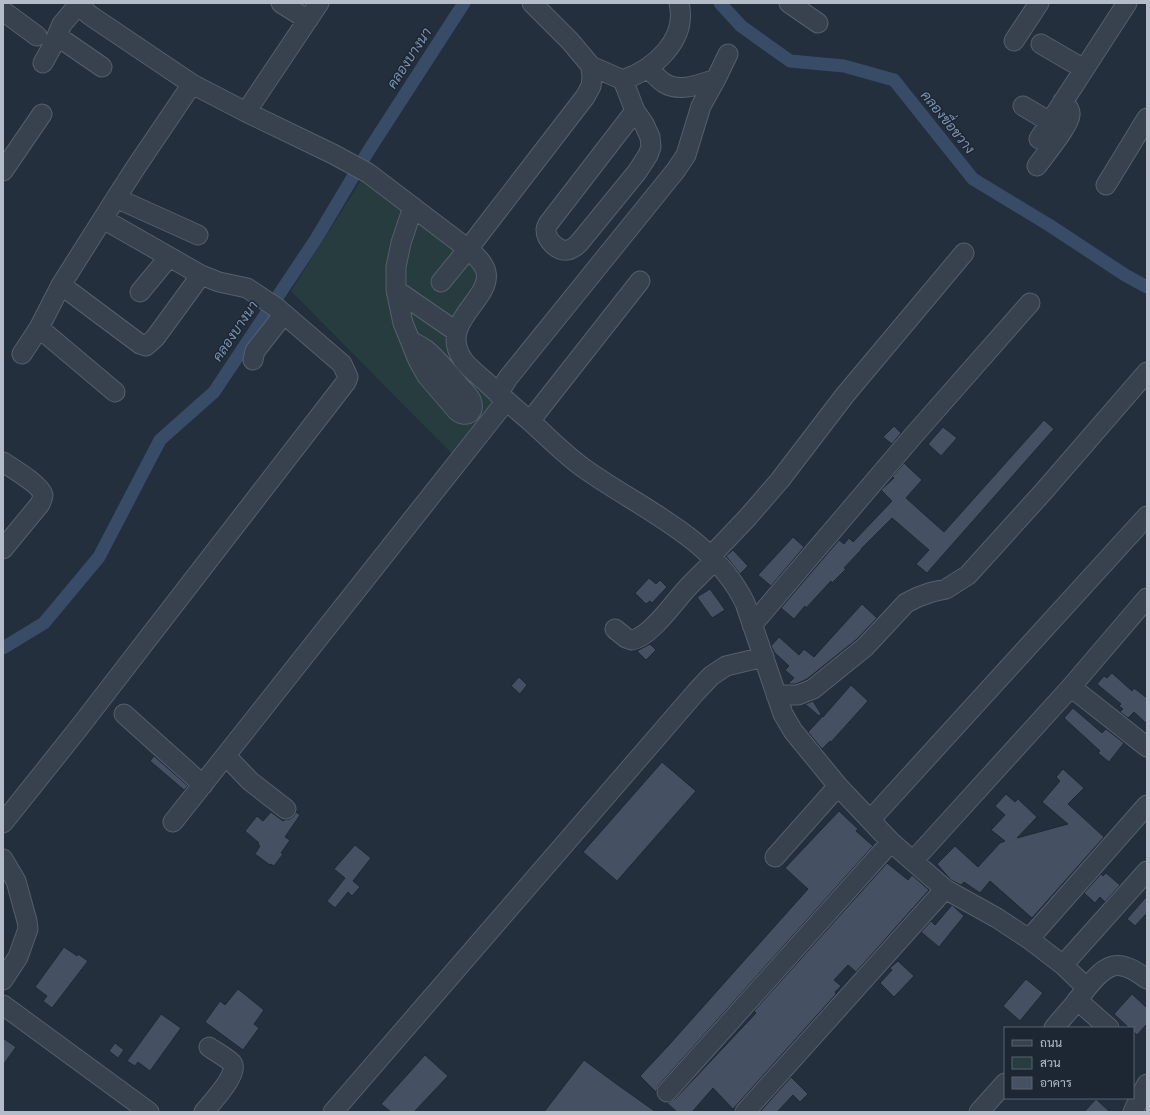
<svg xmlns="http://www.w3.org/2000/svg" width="1150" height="1115" font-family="Poppins,Sarabun,sans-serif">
<rect width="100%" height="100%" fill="#242f3e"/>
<path fill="#263c3f" d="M367 171 484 258 467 322V347L479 369 514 401 462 464 291 291Z"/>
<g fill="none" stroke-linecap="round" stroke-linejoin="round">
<path stroke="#394c67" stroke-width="13" d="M720 3 741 26 790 61 844 66 894 80 973 179 1049 225 1125 275 1147 287
M3 648 44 623 99 557 160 440 214 392 316 239 369 150 464 3"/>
</g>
<path fill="#455162" stroke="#1f2835" d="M1044 420 1054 429 927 573 916 564 929 550 892 518 861 549V550L844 568 846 569 832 583 831 581 806 608 805 606 794 619 781 608 839 540 844 544 849 538 853 542 892 501 881 490 894 478 892 477 904 463 922 480 906 498 944 532Z
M894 426 901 433 892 444 883 437Z
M943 427 957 438 941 456 928 444Z
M793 537 804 547 771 586 758 575Z
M733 550 748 566 740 574 726 556Z
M649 578 656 584 660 580 667 587 652 603 650 601 646 604 635 593Z
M710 589 725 610 712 618 697 597Z
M862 604 877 618 857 639 807 679 796 684H788L794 678 785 670 789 666 774 652 771 646 779 637 799 655 804 649 814 657Z
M650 644 656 650 646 660 637 651Z
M1112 673 1132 691 1134 688 1147 698V724L1134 712 1128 718 1120 712 1123 709 1119 706 1121 704 1097 684 1104 676 1107 678Z
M519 677 527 685 520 694 511 686Z
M851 685 868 701 831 742 830 741 822 749 808 732 823 716V717Z
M813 701 821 714 819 716 805 704Z
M1073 708 1102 733 1106 729 1124 743 1109 762 1098 753 1100 751 1064 718Z
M154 756 188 786 184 790 150 761Z
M662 762 696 791 617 881 583 852Z
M1063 769 1084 788 1068 804 1104 837 1032 918 990 881 980 893 964 882 961 885 951 880 937 864 955 846 978 867 1000 843 1005 841 991 830 1005 815 995 806 1006 794 1015 802 1018 799 1037 817 1017 838 1068 824 1042 802 1060 781 1056 777Z
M839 811 858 829 856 831 873 846 659 1085 656 1092 640 1076 668 1046 808 889 785 868Z
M271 812 283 821 284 820 290 819 294 816 296 812 300 815 285 837 290 840 281 853 283 854 274 866 271 864 270 865 255 854 260 846 258 844 259 843 245 831 257 816 263 821Z
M355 845 371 858 353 881 360 887 352 896 348 892 335 908 327 901 345 878 334 869Z
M887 863 908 880 912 875 929 890 856 972 848 965 834 980 841 986 835 992 836 994 733 1109 713 1088 692 1112H677L667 1103 675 1099 756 1013 754 1011Z
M1106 873 1120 885 1105 902 1100 897 1095 903 1084 893 1101 874 1103 876Z
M1147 896V913L1135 926 1127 919Z
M952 905 964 916 939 947 921 932 931 921 935 925Z
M64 947 77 956 78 954 88 961 52 1008 43 1001 47 996 35 987Z
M898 961 914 976 894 997 880 983 892 970 890 968Z
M1026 979 1043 993 1020 1021 1003 1006Z
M238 989 264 1010 254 1024 259 1028 243 1050 205 1022 220 1001 225 1005Z
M1132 994 1147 1008V1024L1137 1035 1133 1031V1028H1129L1114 1014Z
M161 1014 181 1028 150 1071 138 1062 135 1066 127 1061Z
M3 1038 16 1047 3 1065Z
M115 1043 124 1050 118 1058 109 1051Z
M425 1055 448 1076 414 1112H391L381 1104Z
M584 1060 615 1083 656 1112H544Z
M791 1077 808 1094 800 1102 793 1095 777 1112H760Z
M1096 1099 1110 1112H1084Z"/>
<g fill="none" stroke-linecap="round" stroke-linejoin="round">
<defs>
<path id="minor" d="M81 3 86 12 91 16 192 84 246 112 333 154 368 173 468 249C475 255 484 263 486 272 492 300 437 322 463 360 469 368 477 374 485 381 499 395 515 408 530 421 548 437 565 455 585 469 641 509 713 537 745 603L783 714 793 731 838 786 891 842 945 889 997 918 1029 939 1063 965 1087 988
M281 3 308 20
M789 3 818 23
M3 11 37 36
M57 36 102 67
M1014 41 1039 3
M1041 44 1084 69
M43 63 53 45 62 24 80 3
M591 66 623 80C654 69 688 40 679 3
M648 68C653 73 658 79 664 83 680 93 700 84 716 79
M623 80 635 111 644 124 650 137 651 147 648 155 637 172 579 243C576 246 573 249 568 250 558 252 546 240 546 230 546 228 547 226 548 224L635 111
M1023 106 1050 122
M246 112 319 3
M1039 139 1127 3
M1037 166C1043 157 1070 125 1070 115 1071 110 1066 105 1063 101
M3 171 42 114
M1106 185 1147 118
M116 198 198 235
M441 282 468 249 585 97 591 86 592 78 591 66 570 41 532 3
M61 285 140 344 146 346 155 338 201 275
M396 290 457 332
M140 292 169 257
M39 328 115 392
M411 341C416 344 421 346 425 349 437 358 447 372 457 383 461 388 468 394 471 400 476 411 467 419 457 411L427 376 418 360 403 323 396 290V267L401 243 413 207
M22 354 39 328 61 285 116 198 136 167 192 84
M253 360 255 351 284 314
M498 394 508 378 676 170 686 155 701 106 716 79 728 54
M530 421 640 281
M3 462C12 468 41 485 43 495 43 499 41 501 40 504L3 549
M710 557 748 517 780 480 845 395 964 253
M752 625 913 436 1030 303
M615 629 626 638 632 640C651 637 676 599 690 585 698 577 706 569 714 561
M1071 687 1147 747
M776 695H798L813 689 865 647 906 603 918 597 932 592 946 589 968 575 1044 491 1147 372
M124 714 203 785
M226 756 250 781 286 809
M871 819 1147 516
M173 822 506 401
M3 823 78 729 346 382 348 377 342 364 277 308 247 288 219 282 201 275 103 219
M775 857 838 786
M3 859 16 881 27 921 28 929 18 957 3 980
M913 861 1071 687 1147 598
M1029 939 1147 805
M1063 965 1147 871
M1077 1000 1109 1028
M3 1005 149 1112
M1054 1028C1061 1019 1069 1011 1076 1002 1085 991 1098 970 1113 966 1125 963 1139 973 1147 979
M667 1092 891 842
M204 1112C211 1103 240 1073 232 1063 226 1057 216 1052 209 1047
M333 1112 696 692 711 676 726 666 764 657
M745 1112 945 889
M979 1112 1005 1083
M1133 1112 1138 1101 1147 1084"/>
</defs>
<use href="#minor" stroke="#565f6c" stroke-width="21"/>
<use href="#minor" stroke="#38414e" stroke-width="19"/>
</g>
<g text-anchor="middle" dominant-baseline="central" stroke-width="3" stroke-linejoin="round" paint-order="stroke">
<g font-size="14" font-style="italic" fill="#7c92b1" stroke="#1d2633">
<text transform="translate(409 58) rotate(-57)">คลองบางนา</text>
<text transform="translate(948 122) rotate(51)">คลองขื่อขวาง</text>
<text transform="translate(235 331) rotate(-56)">คลองบางนา</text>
</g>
</g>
<rect width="1150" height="1115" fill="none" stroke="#b4bcc9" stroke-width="8"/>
<rect x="1004" y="1027" width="130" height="72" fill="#1d2633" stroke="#59626f"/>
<rect x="1012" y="1040" width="20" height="6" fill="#38414e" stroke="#59626f"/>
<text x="1040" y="1047" font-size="12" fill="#b4bcc9">ถนน</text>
<rect x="1012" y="1057" width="20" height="12" fill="#263c3f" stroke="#59626f"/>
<text x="1040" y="1067" font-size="12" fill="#b4bcc9">สวน</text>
<rect x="1012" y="1077" width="20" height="12" fill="#455162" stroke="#59626f"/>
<text x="1040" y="1087" font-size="12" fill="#b4bcc9">อาคาร</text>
</svg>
